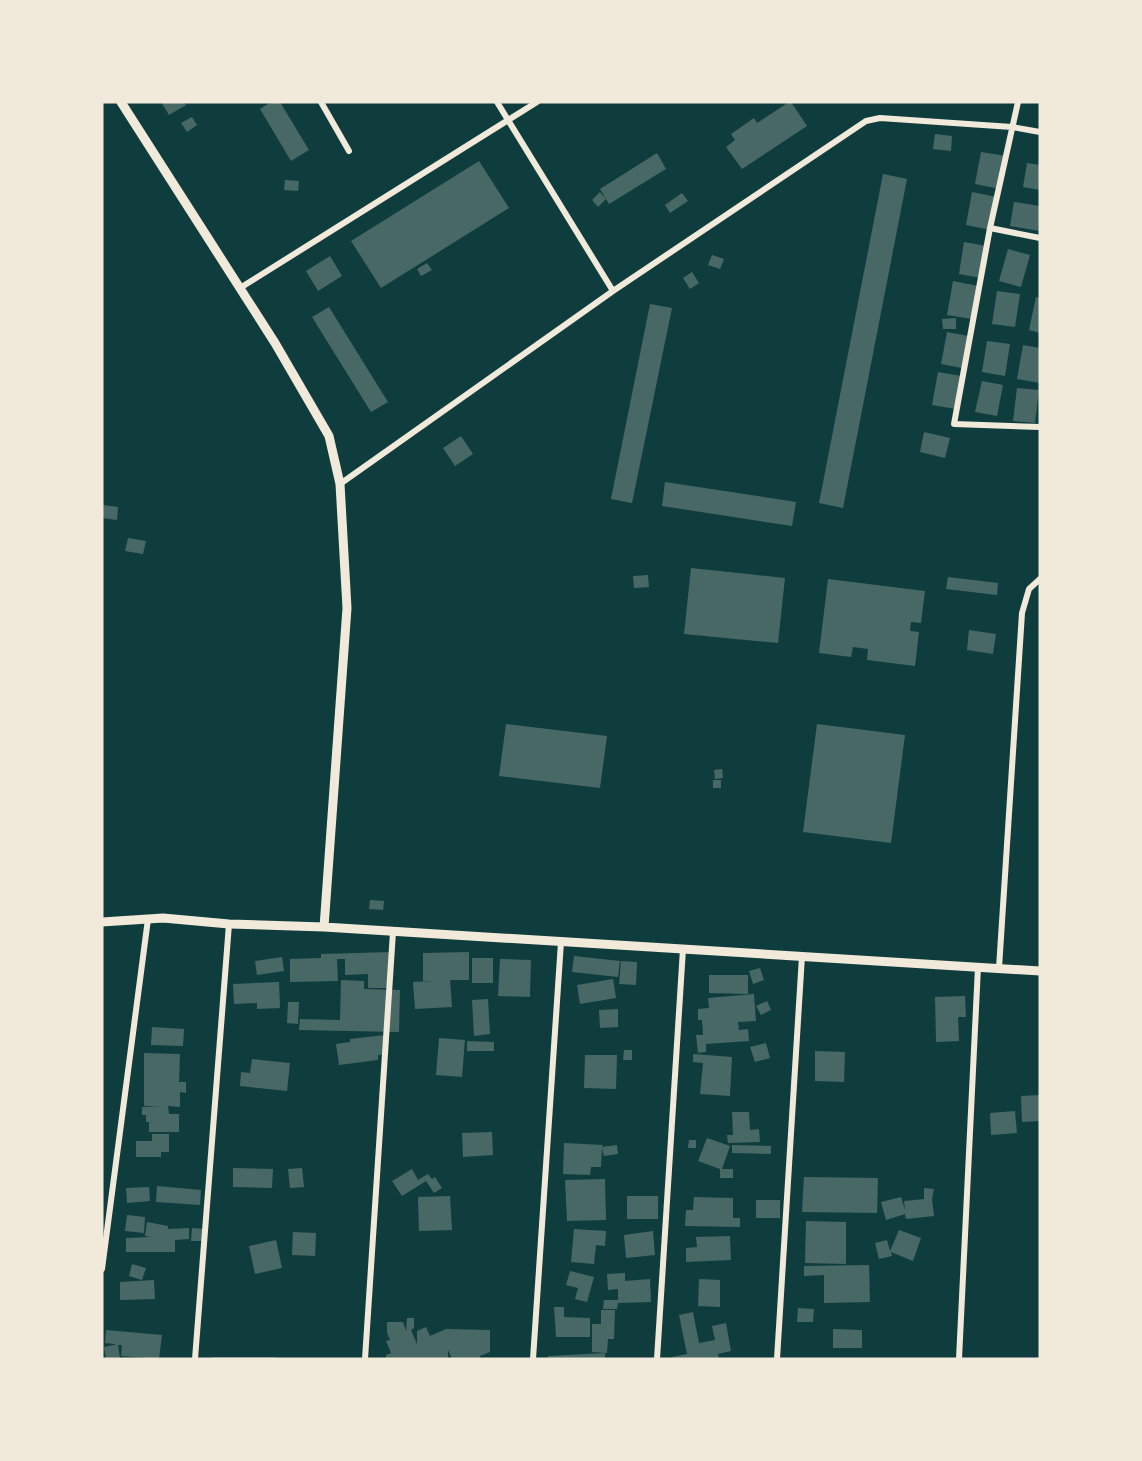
<svg xmlns="http://www.w3.org/2000/svg" width="1142" height="1461" font-family="'Source Sans 3',sans-serif">
<rect width="100%" height="100%" fill="#0f3d3e"/>
<path fill="#486865" d="M161 102H184L186 105 169 115Z
M271 102H280L309 150 291 161 260 109Z
M789 102H791L807 126 742 169 726 147 735 140 731 134 754 118 757 123Z
M192 117 197 125 187 132 181 123Z
M935 134 952 136 951 151 933 149Z
M981 152 1006 156 1000 189 975 184Z
M657 153 666 169 609 204 606 199 598 207 592 200 600 192 606 199 600 189Z
M479 161 509 208 381 288 351 241Z
M1027 163 1040 165V190L1023 187Z
M883 174 907 179 843 508 819 503Z
M285 180 299 181 298 191 284 190Z
M972 192 997 197 991 230 966 225Z
M682 193 688 201 670 213 665 205Z
M1014 202 1040 206V231L1010 226Z
M964 242 987 246 981 278 959 274Z
M1008 249 1030 255 1021 287 999 281Z
M712 255 724 259 720 269 708 265Z
M330 256 342 276 318 291 306 271Z
M427 263 432 270 421 276 417 269Z
M692 272 699 283 690 289 683 278Z
M953 281 978 286 972 319 947 315Z
M997 291 1020 294 1015 327 992 324Z
M1036 297 1040 298V333L1029 330Z
M650 304 672 308 632 503 611 499Z
M329 307 388 402 371 412 312 317Z
M956 318V329H943L942 319Z
M947 332 968 336 962 368 941 364Z
M987 341 1010 344 1005 376 982 372Z
M1023 345 1040 348V383L1017 379Z
M938 372 961 376 956 409 932 405Z
M982 381 1003 385 997 416 975 412Z
M1017 388 1039 390 1035 423 1013 421Z
M924 432 950 438 945 458 920 452Z
M461 436 473 454 455 466 443 448Z
M665 482 796 502 792 526 662 506Z
M103 505 118 507 117 520 102 518Z
M128 538 146 541 143 554 125 551Z
M691 568 785 578 778 643 684 634Z
M648 575 649 587 634 588 633 576Z
M948 577 998 583 997 595 946 589Z
M828 579 925 591 921 623 911 622 910 631 919 632 915 666 867 660 868 649 853 647 851 657 819 653Z
M969 630 996 634 993 654 967 650Z
M506 724 607 736 600 788 499 776Z
M817 724 905 735 891 843 803 832Z
M722 769 723 778 715 779 714 770Z
M713 780H721V788H713Z
M370 900 384 901 383 910 369 909Z
M392 952V988H368V974L345 975V959H337L338 981 290 982V959L321 958V954Z
M469 952V980H450L452 1007 415 1009 413 982 435 981H423V953Z
M574 956 620 961 618 977 572 972Z
M282 957 284 971 257 975 255 961Z
M472 958H493V983H472Z
M500 959 531 960 530 997 498 996Z
M621 961 637 962 636 985 619 984Z
M760 968 764 980 753 984 749 971Z
M709 975H748V994L709 993Z
M613 979 616 998 580 1004 577 985Z
M341 980 364 981V989L400 990 399 1032 299 1030 300 1019 340 1020Z
M279 982 280 1008 257 1009V1003L234 1004 233 984Z
M754 994 756 1021 738 1022 739 1030 748 1029 749 1041 706 1044V1052L698 1053 696 1035H703L702 1020H698V1009L709 1008 708 998Z
M965 996 966 1017H958L959 1041 936 1042 935 997Z
M488 999 490 1034 474 1036 472 1000Z
M767 1001 771 1010 761 1015 756 1006Z
M288 1002H299L298 1024 287 1023Z
M618 1009V1027L600 1028 599 1010Z
M152 1027 184 1029 183 1046 151 1045Z
M385 1035 387 1054 378 1055V1060L339 1065 336 1044 350 1042V1039Z
M439 1038 465 1040 462 1077 436 1075Z
M467 1041 494 1042V1051H467Z
M766 1043 770 1058 755 1062 750 1047Z
M624 1050H632V1060H623Z
M815 1051 845 1052 844 1082 815 1081Z
M144 1053 180 1054 179 1082H186V1093L180 1092V1107L168 1106 169 1114H179V1132H149V1122H146V1115H142V1107L163 1106H144Z
M693 1054 732 1057 730 1096 700 1094 703 1063 693 1062Z
M585 1055H617L616 1089 584 1088Z
M252 1059 290 1063 287 1091 240 1086 241 1072 250 1073Z
M1040 1095V1121L1022 1122 1021 1096Z
M1015 1111 1017 1133 991 1135 990 1113Z
M732 1112H749L750 1130 759 1129 760 1142 728 1143 727 1135H733Z
M492 1132 493 1155 463 1157 462 1133Z
M152 1134H169V1152H161V1157H136V1141H152Z
M707 1138 730 1146 722 1169H733V1178H720V1169L698 1161Z
M689 1140H696V1148H688Z
M564 1143 603 1145 602 1147 617 1145 618 1154 604 1156 602 1148 601 1167H591L590 1175 563 1174Z
M732 1145 771 1146V1154L732 1153Z
M233 1168 273 1169 272 1188 233 1187Z
M302 1168 304 1187 290 1188 288 1169Z
M412 1169 418 1180 428 1174 432 1179 435 1177 442 1188 434 1193 426 1181 402 1196 392 1181Z
M804 1177 878 1178 877 1213 802 1212Z
M605 1179 606 1220 567 1221 565 1180Z
M157 1186 201 1190 200 1205 156 1202Z
M149 1187 150 1201 127 1203 126 1188Z
M924 1188 934 1189 932 1199 934 1216 906 1219 905 1214 886 1220 881 1202 901 1197 905 1210 904 1201 924 1199Z
M450 1196 452 1230 419 1231 418 1197Z
M627 1196H658V1219H627Z
M694 1197 733 1198V1218H740V1227L685 1226 686 1210H693Z
M756 1200H780V1218H756Z
M127 1215 145 1217 144 1233 125 1231Z
M806 1221 846 1222V1264L805 1263Z
M147 1222 168 1226V1229L189 1228V1239L175 1240V1252H126V1238L151 1237 145 1236Z
M192 1228 205 1229 204 1241H191Z
M574 1229 606 1231 605 1246 596 1245 594 1264 571 1262Z
M899 1230 921 1238 913 1261 891 1252 892 1256 879 1259 875 1243 887 1240 890 1251Z
M653 1231 655 1255 626 1258 624 1235Z
M293 1232 316 1233 315 1256 292 1255Z
M730 1236 731 1260 686 1262V1248L697 1247 696 1237Z
M276 1240 282 1268 255 1274 249 1246Z
M132 1264 146 1268 142 1280 129 1276Z
M869 1265 870 1302 824 1303V1275L804 1276V1266Z
M570 1271 594 1277 587 1302 575 1299 578 1288 566 1285Z
M625 1273V1281L650 1279 651 1302 618 1303 617 1309H603L604 1300H618V1289L608 1290 607 1274Z
M699 1279 720 1280V1307L698 1306Z
M154 1280 155 1299 120 1300V1282Z
M554 1307H564V1317L590 1318V1337H556Z
M798 1308 814 1309 813 1322H797Z
M601 1310H615L614 1339H608L607 1353 592 1352V1324H601Z
M693 1312 699 1343 715 1340 712 1326 726 1323 731 1351 718 1354 719 1359H673L672 1357 687 1354 679 1315Z
M407 1318H414V1328L411 1330 417 1344V1331L426 1327 430 1336 446 1329 490 1330V1352L480 1356V1359H452L448 1350V1359H386V1355L391 1353 386 1341 390 1340 387 1333V1322H403L406 1331Z
M833 1329 862 1330V1348H833Z
M106 1330 162 1335 159 1359 121 1356 122 1345 105 1343Z
M118 1344 120 1359H106L104 1347Z
M605 1353V1359H548V1356Z
M213 1357H275V1359H213Z"/>
<g fill="none" stroke-linecap="round" stroke-linejoin="round">
<path stroke="#f1e9da" stroke-width="6" d="M321 102 349 151
M497 102 613 291
M1018 102 990 228 954 424 1040 427
M990 228 1040 238
M240 288 537 102
M340 484 613 291 866 121 880 118 1012 127 1040 132
M999 968 1022 613 1029 589 1040 579
M102 1269 148 919
M195 1359 229 924
M365 1359 393 932
M533 1359 561 942
M657 1359 683 949
M777 1359 802 956
M959 1359 978 967"/>
<path stroke="#f1e9da" stroke-width="9" d="M121 102 275 343 329 436 340 484 347 608 324 927
M102 922 163 918 229 924 324 927 1040 971"/>
</g>
<rect width="1142" height="1461" fill="none" stroke="#f1e9da" stroke-width="207"/>
</svg>
